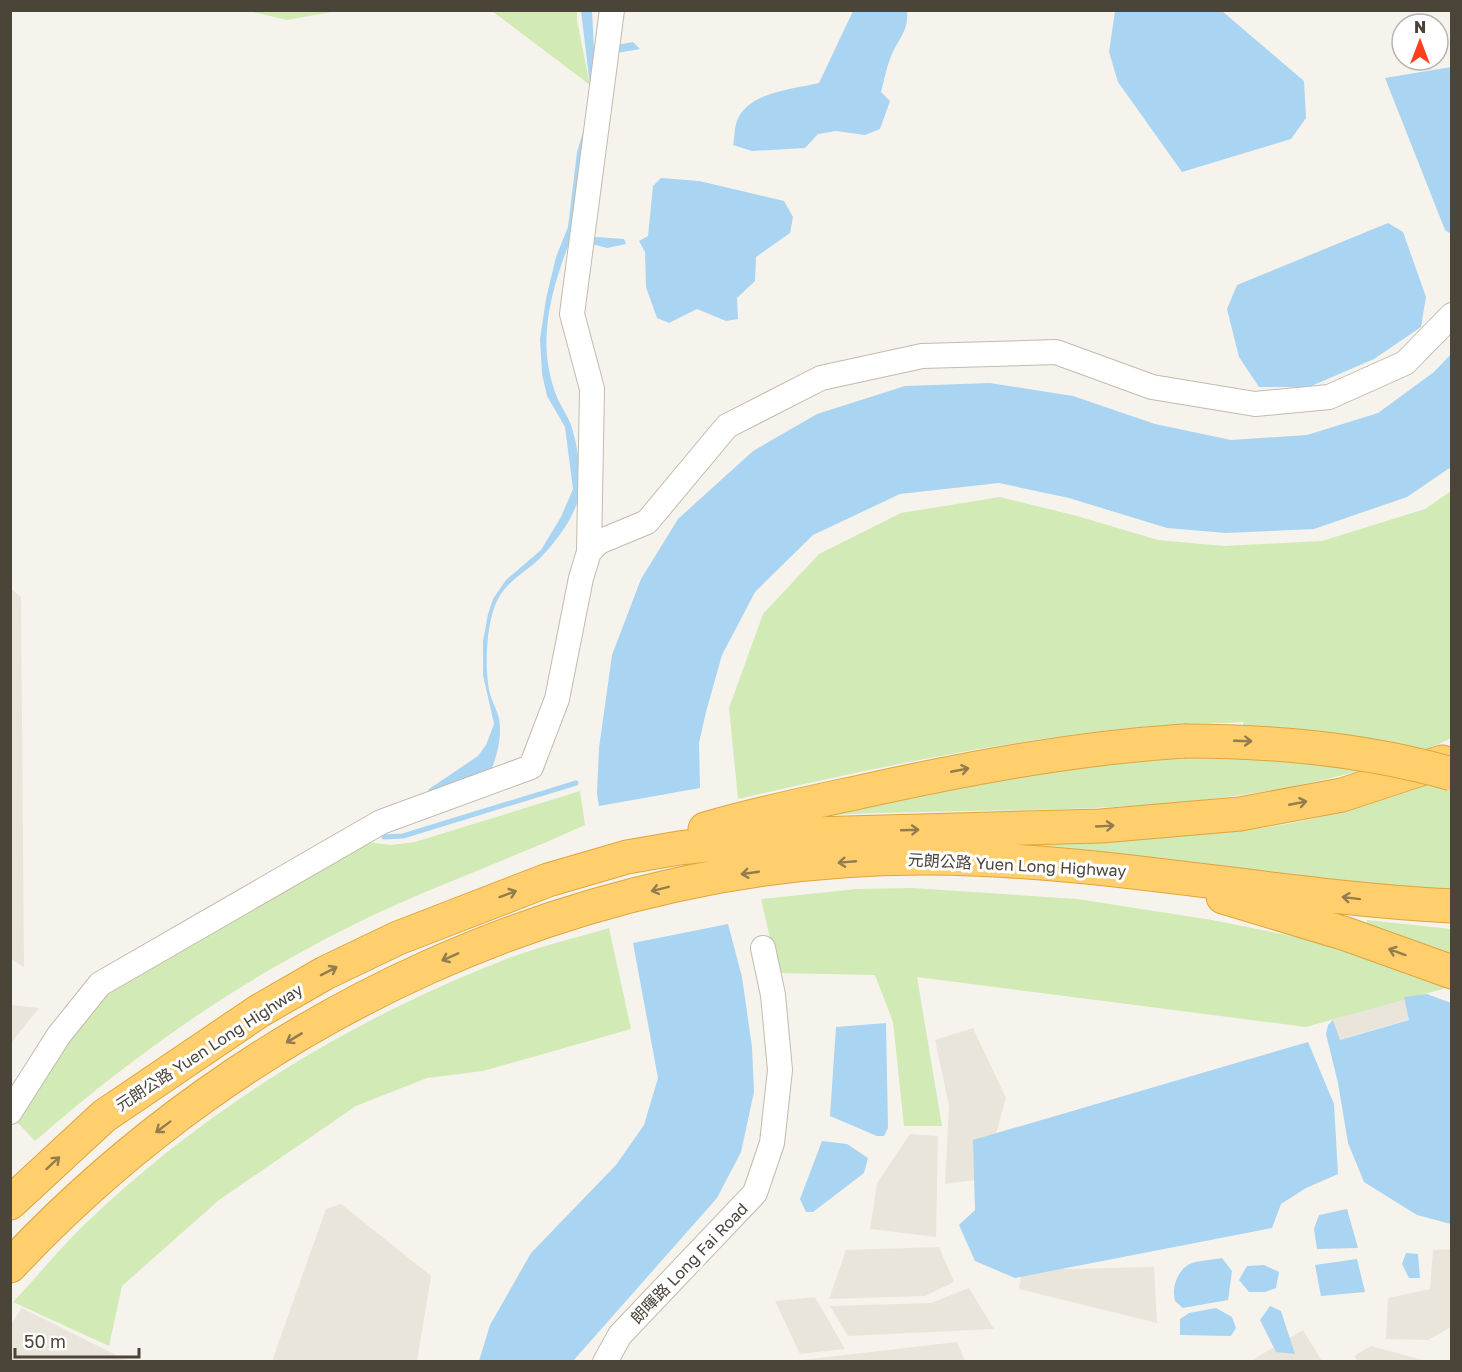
<svg xmlns="http://www.w3.org/2000/svg" width="1462" height="1372" font-family="'Golos Text','Noto Sans TC',sans-serif">
<rect width="100%" height="100%" fill="#f6f3ec"/>
<path fill="#eae5da" d="M10 588 21 597 24 967 10 958Z
M1404 997 1410 1019 1339 1040 1333 1020Z
M11 1005 39 1008 11 1043 10 1005Z
M973 1028 1006 1098 983 1179 945 1184 949 1106 935 1040Z
M910 1134 938 1136 936 1237 870 1229 877 1183Z
M341 1204 431 1276 417 1361H272L326 1209Z
M939 1247 954 1282 925 1296 829 1299 846 1250Z
M1451 1249V1327L1428 1340 1386 1339 1388 1298 1430 1289 1433 1250Z
M1154 1267 1157 1323 1019 1289 1022 1270Z
M969 1288 994 1329 848 1336 830 1306 931 1303Z
M815 1297 845 1349 800 1354 775 1301Z
M22 1308 128 1361H11V1324Z
M1303 1330 1322 1361 1249 1362Z
M957 1342 965 1361H800L801 1360Z
M1371 1346 1426 1361H1358L1354 1356Z"/>
<path fill="#d2eab5" d="M249 11H337L287 20Z
M492 11H577V21L590 85Z
M1451 491V738C1414 757 1372 768 1331 778 1167 818 998 807 830 815L925 792 1147 757 1243 755V722C1205 724 1166 724 1129 728 997 742 867 769 738 799L729 708 763 614 819 554 901 513 1000 497 1077 516 1158 540 1224 546 1322 541 1425 509Z
M1451 777V892L992 841C1094 837 1201 841 1302 821 1353 810 1402 794 1451 777Z
M580 791 585 825C509 860 430 887 355 924 233 984 137 1053 35 1141L17 1122 64 1038 105 989 366 842 391 845 415 842Z
M913 888 1077 899 1212 920 1326 943 1446 988 1306 1027 917 977 942 1126H904L893 1022 875 975 778 973 761 899 856 889Z
M1367 920 1451 929V964L1366 930Z
M609 928 631 1029 483 1071 427 1078 356 1106 219 1200 122 1286 109 1346 13 1302C37 1277 59 1249 84 1225 206 1108 351 1019 509 958 541 946 576 938 609 928Z"/>
<path fill="#a9d4f2" d="M581 11H592L594 49 633 42 640 49 611 54 582 236 624 239 626 244 607 248 571 238C552 288 536 339 555 392 559 404 567 414 571 425 577 443 581 469 580 488 579 511 559 538 543 555 529 571 508 579 498 599 486 621 484 669 490 694 492 701 496 708 498 715 503 731 498 753 492 768L426 797 429 789 478 756 486 745 494 724 483 675V641L488 614 493 599 506 580 541 550 561 517 573 489 565 427 547 396 542 374 540 339 546 299 556 257 568 227 577 152 589 112 590 85Z
M853 11H907C909 32 897 40 890 59 886 69 884 81 881 92L890 101 880 129 865 135 836 131 818 134 805 148 752 151 733 145C735 137 734 128 737 121 747 92 794 89 819 83Z
M1115 11H1222L1304 81 1306 118 1291 139 1182 172 1118 82 1109 52Z
M1451 67H1452L1451 234 1445 230 1385 78Z
M661 178 699 181 784 201 793 217 790 233 756 257 755 281 737 298 738 319 726 321 697 309 669 323 657 318 646 287 645 252 639 241 648 236 653 186Z
M1388 223 1403 232 1426 297 1421 327 1374 359 1309 387H1259L1239 357 1227 309 1237 285Z
M1451 354V467L1407 497 1314 529 1226 533 1167 528 1069 498 999 483 900 494 813 535 755 592 722 655 706 712 699 743 700 788 599 806 597 794 599 748 612 655 641 579 678 519 753 451 817 414 905 386 990 383 1073 396 1155 424 1231 440 1307 435 1378 413 1434 372Z
M728 924 742 977 752 1047 754 1092 741 1152 717 1198 573 1361H479L490 1325 531 1253 616 1165 644 1125 658 1078 633 943Z
M1427 994 1451 1003V1224L1417 1215 1364 1182 1348 1143 1338 1083 1326 1034 1328 1025 1333 1020 1340 1040 1409 1020 1404 997Z
M886 1023 888 1128 884 1136H877L830 1116 836 1027Z
M1308 1042 1334 1104 1338 1174 1306 1188 1281 1204 1272 1228 1015 1278 975 1261 959 1225 975 1210 973 1140Z
M822 1141 847 1144 868 1158 864 1173 813 1212H806L800 1199Z
M1347 1209 1358 1248 1317 1249 1314 1229 1319 1215Z
M1406 1253 1418 1254 1420 1278H1409L1402 1264Z
M1222 1258 1232 1271 1228 1300 1183 1308 1175 1301C1171 1288 1178 1268 1192 1263 1201 1260 1212 1260 1222 1258Z
M1357 1259 1365 1292 1321 1296 1315 1265Z
M1264 1265 1279 1272 1276 1288 1265 1292H1249L1239 1280 1247 1266Z
M1270 1306 1281 1311 1295 1354 1276 1352 1260 1320Z
M1216 1308 1232 1317 1236 1328 1231 1336 1180 1335V1319L1189 1313Z"/>
<g fill="none" stroke-linecap="round" stroke-linejoin="round">
<path stroke="#a9d4f2" stroke-width="5" d="M384 837 403 836 576 783"/>
<defs>
<path id="minor" d="M589 552 592 389 572 314 612 10
M10 1112 59 1035 100 984 381 822 531 767 557 699 581 578 589 552 599 542 647 522 727 426 821 378 922 356 1056 352 1152 387 1255 404 1329 397 1405 363 1452 315
M605 1362 620 1335 755 1193 772 1143 780 1070 773 995 763 948"/>
<path id="highway" d="M705 829C759 813 814 802 869 790 974 767 1077 748 1184 741
M1223 897 1346 934 1452 972
M10 1203 104 1116 259 1011 325 973 398 938 548 880 627 857 679 848 811 834 1101 826 1240 814 1342 795 1442 762
M10 1266C245 1015 584 856 929 858 1105 859 1277 897 1452 906"/>
</defs>
<use href="#minor" stroke="#c2bbae" stroke-width="26"/>
<use href="#highway" stroke="#e0a43c" stroke-width="35"/>
<use href="#minor" stroke="#fff" stroke-width="24"/>
<use href="#highway" stroke="#ffcf6e" stroke-width="33"/>
<defs>
<path id="highway-bridge" d="M1184 741C1275 741 1365 749 1452 774"/>
</defs>
<use href="#highway-bridge" stroke="#e0a43c" stroke-width="35" stroke-linecap="butt"/>
<use href="#highway-bridge" stroke="#ffcf6e" stroke-width="33"/>
</g>
<defs><path id="oneway-shaft" d="M-6 0H5M1.5-3L5.5 0L1.5 3" fill="none" stroke-width="1.6" stroke-linecap="round" stroke-linejoin="round" transform="scale(1.5)"/></defs>
<g stroke="#937c4e">
<use href="#oneway-shaft" transform="translate(1243 741) rotate(2)"/>
<use href="#oneway-shaft" transform="translate(960 770) rotate(-11)"/>
<use href="#oneway-shaft" transform="translate(1298 803) rotate(-11)"/>
<use href="#oneway-shaft" transform="translate(1105 826) rotate(-3)"/>
<use href="#oneway-shaft" transform="translate(910 830) rotate(-2)"/>
<use href="#oneway-shaft" transform="translate(847 862) rotate(175)"/>
<use href="#oneway-shaft" transform="translate(750 873) rotate(172)"/>
<use href="#oneway-shaft" transform="translate(660 889) rotate(166)"/>
<use href="#oneway-shaft" transform="translate(508 894) rotate(-20)"/>
<use href="#oneway-shaft" transform="translate(1351 898) rotate(-173)"/>
<use href="#oneway-shaft" transform="translate(1397 952) rotate(-160)"/>
<use href="#oneway-shaft" transform="translate(450 957) rotate(156)"/>
<use href="#oneway-shaft" transform="translate(329 971) rotate(-27)"/>
<use href="#oneway-shaft" transform="translate(294 1038) rotate(149)"/>
<use href="#oneway-shaft" transform="translate(163 1127) rotate(143)"/>
<use href="#oneway-shaft" transform="translate(53 1163) rotate(-43)"/>
</g>
<g text-anchor="middle" dominant-baseline="central" stroke-width="6" stroke-linejoin="round" paint-order="stroke">
<g font-size="16" fill="#4b4439" stroke="#fff">
<text transform="translate(1017 865) rotate(3)">元朗公路 Yuen Long Highway</text>
<text transform="translate(209 1047) rotate(-33)">元朗公路 Yuen Long Highway</text>
<text transform="translate(689 1263) rotate(-46)">朗暉路 Long Fai Road</text>
</g>
</g>
<rect width="1462" height="1372" fill="none" stroke="#4b4439" stroke-width="24"/>
<g transform="translate(1420 42)"><circle r="28" fill="#ffffff" stroke="#b7b4b0" stroke-width="1.5"/>
<path d="M0-4.5L10 22L0 15L-10 22Z" fill="#fc3f1d"/>
<text y="-9" font-size="16" font-weight="bold" text-anchor="middle" fill="#4b4439">N</text>
</g>
<path d="M15 1348v9h124v-9" fill="none" stroke="#4b4439" stroke-width="3"/>
<text x="24" y="1348" font-size="18" fill="#4b4439" stroke="#ffffff" stroke-width="4.5" paint-order="stroke">50 m</text>
</svg>
